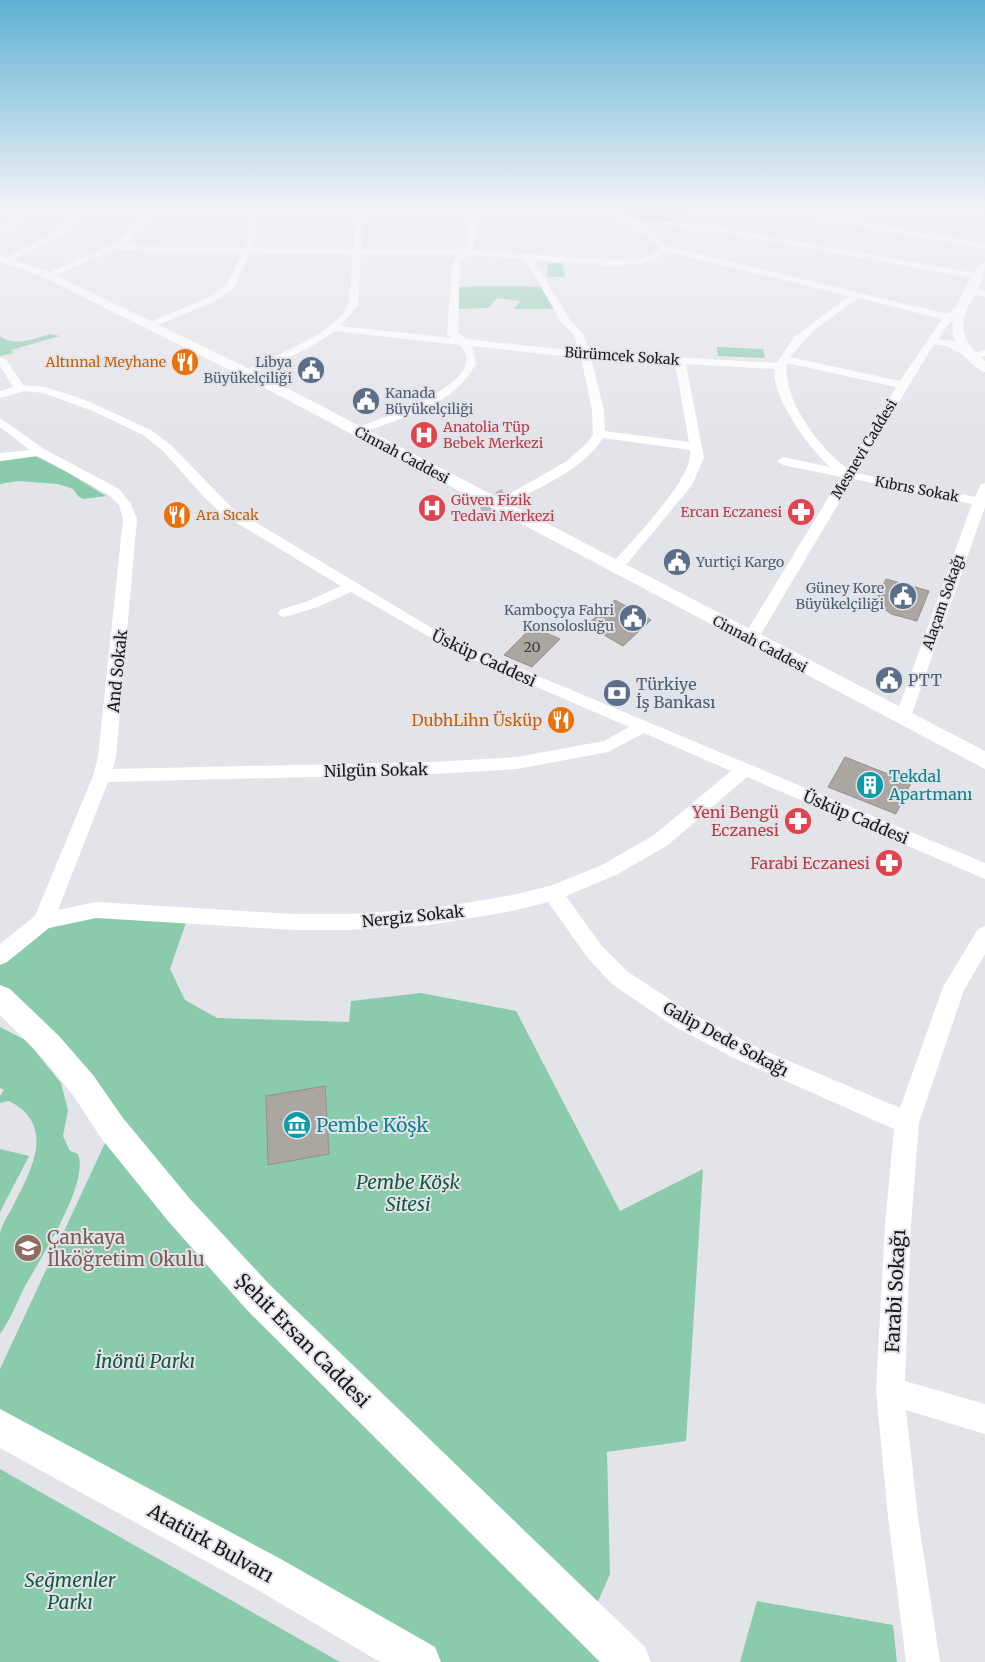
<svg xmlns="http://www.w3.org/2000/svg" width="985" height="1662" font-family="Merriweather,serif">
<rect width="100%" height="100%" fill="#e3e3ea"/>
<path fill="#89cbab" d="M633 209H689L670 224 627 220 612 214Z
M547 263H562L565 277H548Z
M504 286 546 287 559 309H514L520 301 497 298 488 308 453 309 455 287Z
M49 334 60 336 11 350 14 353 0 356V336C13 347 35 339 49 334Z
M717 347 763 349 765 358 718 356Z
M35 456 67 472 106 496 83 499 78 496 73 489 58 484 18 481 0 484V461Z
M96 910 189 914 170 969 185 1000 217 1018 349 1022 351 1001 421 993 516 1011 620 1211 703 1169 686 1441 607 1452 610 1574 589 1622 630 1662H420L0 1428V1369L112 1128 0 997V956L43 921Z
M0 1027 27 1041 61 1083 68 1110 63 1136 70 1151 78 1154C90 1184 38 1262 23 1290 16 1305 10 1320 0 1334 0 1302 0 1267 0 1234 1 1226 7 1217 11 1210 29 1174 59 1126 9 1101L0 1103V1096L4 1090 0 1088Z
M0 1149 29 1156 0 1212Z
M0 1469 340 1662H0Z
M757 1601 893 1625 897 1662H740Z"/>
<path fill="#aca6a1" stroke="#96908c" d="M886 579 929 591 917 621 891 614 875 602Z
M615 600 651 620 623 646 587 625Z
M532 627 560 639 532 667 504 655Z
M845 757 911 783 896 814 828 787Z
M325 1086 329 1154 268 1165 266 1096Z"/>
<g fill="none" stroke-linecap="round" stroke-linejoin="round">
<path stroke="#bbbbc1" stroke-width="14" stroke-dasharray="14 7" stroke-linecap="butt" d="M480 508 505 495"/>
<path fill="#fff" fill-rule="evenodd" d="M26 209H35L18 227 0 235V230L12 223Z
M86 209H95L63 235 8 262 1 260 57 231Z
M144 209H152L144 224 125 244 165 247 244 248 248 236V209H256V236L252 248 353 249 356 209H364L361 249H464L467 247 471 209H479L474 250 613 260 640 259 661 249 635 228 600 209H611L628 218 709 226 980 274 981 276 977 279 709 230 639 224 670 247 948 314 955 308H961L963 310 957 316 963 318V322L951 321 938 339 953 341 973 353 985 350V356L971 359 946 346 934 344 856 473 975 497 981 484 985 483V507L909 722H897L895 718 972 504 853 479 758 639 755 642H745L742 639 841 477 783 465 777 461 783 457 830 467C810 450 770 395 775 369L686 364 704 458 692 485 621 571H611L609 568 611 565C630 542 695 478 690 450L603 438C582 472 534 489 501 508H491L490 505 567 461 588 442 593 434 592 410 581 358 472 346 476 364C454 405 403 418 361 433H353V429C374 421 496 382 460 345L335 331 309 348 251 375H243V371C268 359 341 331 348 304 352 288 351 270 352 254L250 253 234 288 217 300 151 328 148 327V323L211 296 227 284 242 253H165L117 249 50 277 43 275 117 242 138 222ZM668 252 849 296 794 337 777 363 590 352 583 334 570 320 534 260 613 266 645 263ZM361 254H458L453 260 452 265 447 333 451 338 341 326 358 305ZM468 255 525 259 561 322 574 335 579 351 466 339 458 333 460 265 461 261ZM858 298 942 319 900 381 790 357 813 331ZM591 358 675 363 689 442 605 431 604 410ZM787 363 896 387 847 468C820 450 781 397 787 363Z
M759 209H780L985 243V249Z
M968 288 985 291V297L965 293V289Z
M0 358 6 359 23 385 45 387 83 399 151 430 171 445 232 508 435 630 466 646 985 863V879L747 777 668 845 616 875 566 896 601 945 628 972 691 1013 754 1046 900 1108 943 987 978 929 985 926V954L964 990 919 1123 911 1225 905 1381 985 1404V1434L906 1410 918 1517 940 1662H906L888 1517 876 1391 885 1225 894 1129 738 1060 675 1027 612 984 587 957 548 902 513 911 429 925 347 930H294L96 918 49 928 7 962 0 965V944L35 916 93 776 98 757 123 519 119 505 109 495 38 456 0 461V453L30 450 0 427V418L44 449 119 489 131 504 137 519 116 757 113 769 432 762 517 757 604 741 629 727 456 652 351 592 318 607 285 617 280 616 278 613 280 610 308 601 341 586 222 514 204 497 162 450 143 435 93 411 43 393 25 391 0 398V391L13 387 0 366ZM644 733 731 771 654 835 602 865 550 886 513 895 429 909 347 914H294L96 902 58 910 108 782 432 774 517 769 608 752Z"/>
<path fill="#fff" fill-rule="evenodd" d="M0 255 51 273 252 370 985 751V769L242 376 43 277 0 262Z
M985 262C985 302 936 319 985 361V372C977 370 970 362 964 356 938 327 962 292 979 265Z
M0 985 10 989 59 1036 93 1075 123 1118 190 1199 271 1286 645 1647 651 1662H600L247 1310 168 1221 101 1138 73 1095 39 1054 0 1015Z
M0 1409 279 1558 435 1647 441 1662H380L251 1586 0 1448Z"/>
</g>
<linearGradient id="sky" x2="0" y2="1"><stop stop-color="#5eb2d4"/><stop offset="0.47" stop-color="#f2f2f6"/><stop offset="1" stop-color="#f2f2f6" stop-opacity="0"/></linearGradient>
<rect width="985" height="442" fill="url(#sky)"/>
<defs>
<symbol id="restaurant-disc" viewBox="-11 -11 22 22"><circle r="9.5" fill="#e8710a" stroke="#e3e3ea"/><path d="M-5-6h1v4h1v-4h1v4h1v-4h1v5L-1.5 .5V6h-2V.5L-5-1ZM5-6V6H3V1.5H1.5Q1.5-4 5-6Z" fill="#fff"/></symbol>
<symbol id="civic-disc" viewBox="-11 -11 22 22"><circle r="9.5" fill="#5c6f8a" stroke="#e3e3ea"/><path d="M-.6-6.5H3V-4.5H.6V-3L4-1V1h2V6H-6V1h2V-1L-.6-3ZM-1.2 2.5V6h2.4V2.5Z" fill="#fff"/></symbol>
<symbol id="hospital-disc" viewBox="-11 -11 22 22"><circle r="9.5" fill="#e0444e" stroke="#e3e3ea"/><path d="M-5-5h3v3.5h4V-5h3V5h-3V1.5h-4V5h-3Z" fill="#fff"/></symbol>
<symbol id="pharmacy-disc" viewBox="-11 -11 22 22"><circle r="9.5" fill="#e0444e" stroke="#e3e3ea"/><path d="M-2-6h4v4h4v4h-4v4h-4v-4h-4v-4h4Z" fill="#fff"/></symbol>
<symbol id="bank-disc" viewBox="-11 -11 22 22"><circle r="9.5" fill="#5c6f8a" stroke="#e3e3ea"/><path d="M-6-4H6V4H-6ZM0-2.3a2.3 2.3 0 1 0 0 4.6a2.3 2.3 0 1 0 0-4.6Z" fill="#fff"/></symbol>
<symbol id="building-disc" viewBox="-11 -11 22 22"><circle r="9.5" fill="#0f9aa8" stroke="#e3e3ea"/><path d="M-4-6H4V6H1V3H-1V6H-4ZM-2.5-4.3h1.7v1.8h-1.7ZM.8-4.3h1.7v1.8H.8ZM-2.5-1h1.7V.8h-1.7ZM.8-1h1.7V.8H.8Z" fill="#fff"/></symbol>
<symbol id="museum-disc" viewBox="-11 -11 22 22"><circle r="9.5" fill="#0f9aa8" stroke="#e3e3ea"/><path d="M0-6L6-3V-2H-6V-3ZM-5-1h2V3h-2ZM-1-1h2V3h-2ZM3-1h2V3H3ZM-6 4H6V6H-6Z" fill="#fff"/></symbol>
<symbol id="school-disc" viewBox="-11 -11 22 22"><circle r="9.5" fill="#8d6e63" stroke="#e3e3ea"/><path d="M0-5L7-2L0 1L-7-2ZM-4 1L0 2.5L4 1V4Q0 6-4 4Z" fill="#fff"/></symbol>
</defs>
<g fill-rule="evenodd">
<use href="#restaurant-disc" x="169" y="346" width="32" height="32"/>
<use href="#civic-disc" x="295" y="354" width="32" height="32"/>
<use href="#civic-disc" x="350" y="385" width="32" height="32"/>
<use href="#hospital-disc" x="408" y="419" width="32" height="32"/>
<use href="#hospital-disc" x="416" y="492" width="32" height="32"/>
<use href="#pharmacy-disc" x="785" y="496" width="32" height="32"/>
<use href="#restaurant-disc" x="161" y="499" width="32" height="32"/>
<use href="#civic-disc" x="661" y="546" width="32" height="32"/>
<use href="#civic-disc" x="887" y="580" width="32" height="32"/>
<use href="#civic-disc" x="617" y="602" width="32" height="32"/>
<use href="#civic-disc" x="873" y="664" width="32" height="32"/>
<use href="#bank-disc" x="601" y="677" width="32" height="32"/>
<use href="#restaurant-disc" x="545" y="704" width="32" height="32"/>
<use href="#building-disc" x="854" y="769" width="32" height="32"/>
<use href="#pharmacy-disc" x="782" y="805" width="32" height="32"/>
<use href="#pharmacy-disc" x="873" y="847" width="32" height="32"/>
<use href="#museum-disc" x="281" y="1109" width="32" height="32"/>
<use href="#school-disc" x="12" y="1232" width="32" height="32"/>
</g>
<g text-anchor="middle" dominant-baseline="central" stroke-width="4" stroke-linejoin="round" paint-order="stroke">
<g font-size="14" fill="#19191c" stroke="#e3e3ea">
<text transform="translate(622 356) rotate(4)">Bürümcek Sokak</text>
<text transform="translate(864 449) rotate(-59)">Mesnevi Caddesi</text>
<text transform="translate(402 455) rotate(28)">Cinnah Caddesi</text>
<text transform="translate(917 489) rotate(11)">Kıbrıs Sokak</text>
<text transform="translate(943 602) rotate(-71)">Alaçam Sokağı</text>
<text transform="translate(760 644) rotate(28)">Cinnah Caddesi</text>
</g>
<g font-size="14" fill="#c56008" stroke="#e3e3ea" text-anchor="end">
<text x="166" y="362">Altınnal Meyhane</text>
<text x="196" y="515" text-anchor="start">Ara Sıcak</text>
</g>
<g font-size="14" fill="#4e5e75" stroke="#e3e3ea" text-anchor="end">
<text x="292" y="362">Libya<tspan x="292" dy="16">Büyükelçiliği</tspan></text>
<text x="385" y="393" text-anchor="start">Kanada<tspan x="385" dy="16">Büyükelçiliği</tspan></text>
<text x="696" y="562" text-anchor="start">Yurtiçi Kargo</text>
<text x="884" y="588">Güney Kore<tspan x="884" dy="16">Büyükelçiliği</tspan></text>
<text x="614" y="610">Kamboçya Fahri<tspan x="614" dy="16">Konsolosluğu</tspan></text>
</g>
<g font-size="14" fill="#be3a42" stroke="#e3e3ea" text-anchor="start">
<text x="443" y="427">Anatolia Tüp<tspan x="443" dy="16">Bebek Merkezi</tspan></text>
<text x="451" y="500">Güven Fizik<tspan x="451" dy="16">Tedavi Merkezi</tspan></text>
<text x="782" y="512" text-anchor="end">Ercan Eczanesi</text>
</g>
<g font-size="14" fill="#3e3c3d">
<text x="532" y="647">20</text>
</g>
<g font-size="16" fill="#19191c" stroke="#e3e3ea">
<text transform="translate(484 658) rotate(25)">Üsküp Caddesi</text>
<text transform="translate(117 671) rotate(-84)">And Sokak</text>
<text transform="translate(376 770) rotate(-1)">Nilgün Sokak</text>
<text transform="translate(856 817) rotate(23)">Üsküp Caddesi</text>
<text transform="translate(413 916) rotate(-6)">Nergiz Sokak</text>
<text transform="translate(726 1039) rotate(28)">Galip Dede Sokağı</text>
</g>
<g font-size="16" fill="#4e5e75" stroke="#e3e3ea" text-anchor="start">
<text x="908" y="680">PTT</text>
<text x="636" y="684">Türkiye<tspan x="636" dy="18">İş Bankası</tspan></text>
</g>
<g font-size="16" fill="#c56008" stroke="#e3e3ea" text-anchor="end">
<text x="542" y="720">DubhLihn Üsküp</text>
</g>
<g font-size="16" fill="#0d838f" stroke="#e3e3ea" text-anchor="start">
<text x="889" y="776">Tekdal<tspan x="889" dy="18">Apartmanı</tspan></text>
</g>
<g font-size="16" fill="#be3a42" stroke="#e3e3ea" text-anchor="end">
<text x="779" y="812">Yeni Bengü<tspan x="779" dy="18">Eczanesi</tspan></text>
<text x="870" y="863">Farabi Eczanesi</text>
</g>
<g font-size="19" fill="#0d838f" stroke="#e3e3ea" text-anchor="start">
<text x="316" y="1125">Pembe Köşk</text>
</g>
<g font-size="19" font-style="italic" fill="#135a3f" stroke="#e3e3ea">
<text x="408" y="1182">Pembe Köşk<tspan x="408" dy="22">Sitesi</tspan></text>
<text x="145" y="1361">İnönü Parkı</text>
<text x="70" y="1580">Seğmenler<tspan x="70" dy="22">Parkı</tspan></text>
</g>
<g font-size="19" fill="#785e54" stroke="#e3e3ea" text-anchor="start">
<text x="47" y="1237">Çankaya<tspan x="47" dy="22">İlköğretim Okulu</tspan></text>
</g>
<g font-size="19" fill="#19191c" stroke="#e3e3ea">
<text transform="translate(895 1291) rotate(-87)">Farabi Sokağı</text>
<text transform="translate(303 1340) rotate(45)">Şehit Ersan Caddesi</text>
<text transform="translate(211 1543) rotate(29)">Atatürk Bulvarı</text>
</g>
</g>
</svg>
